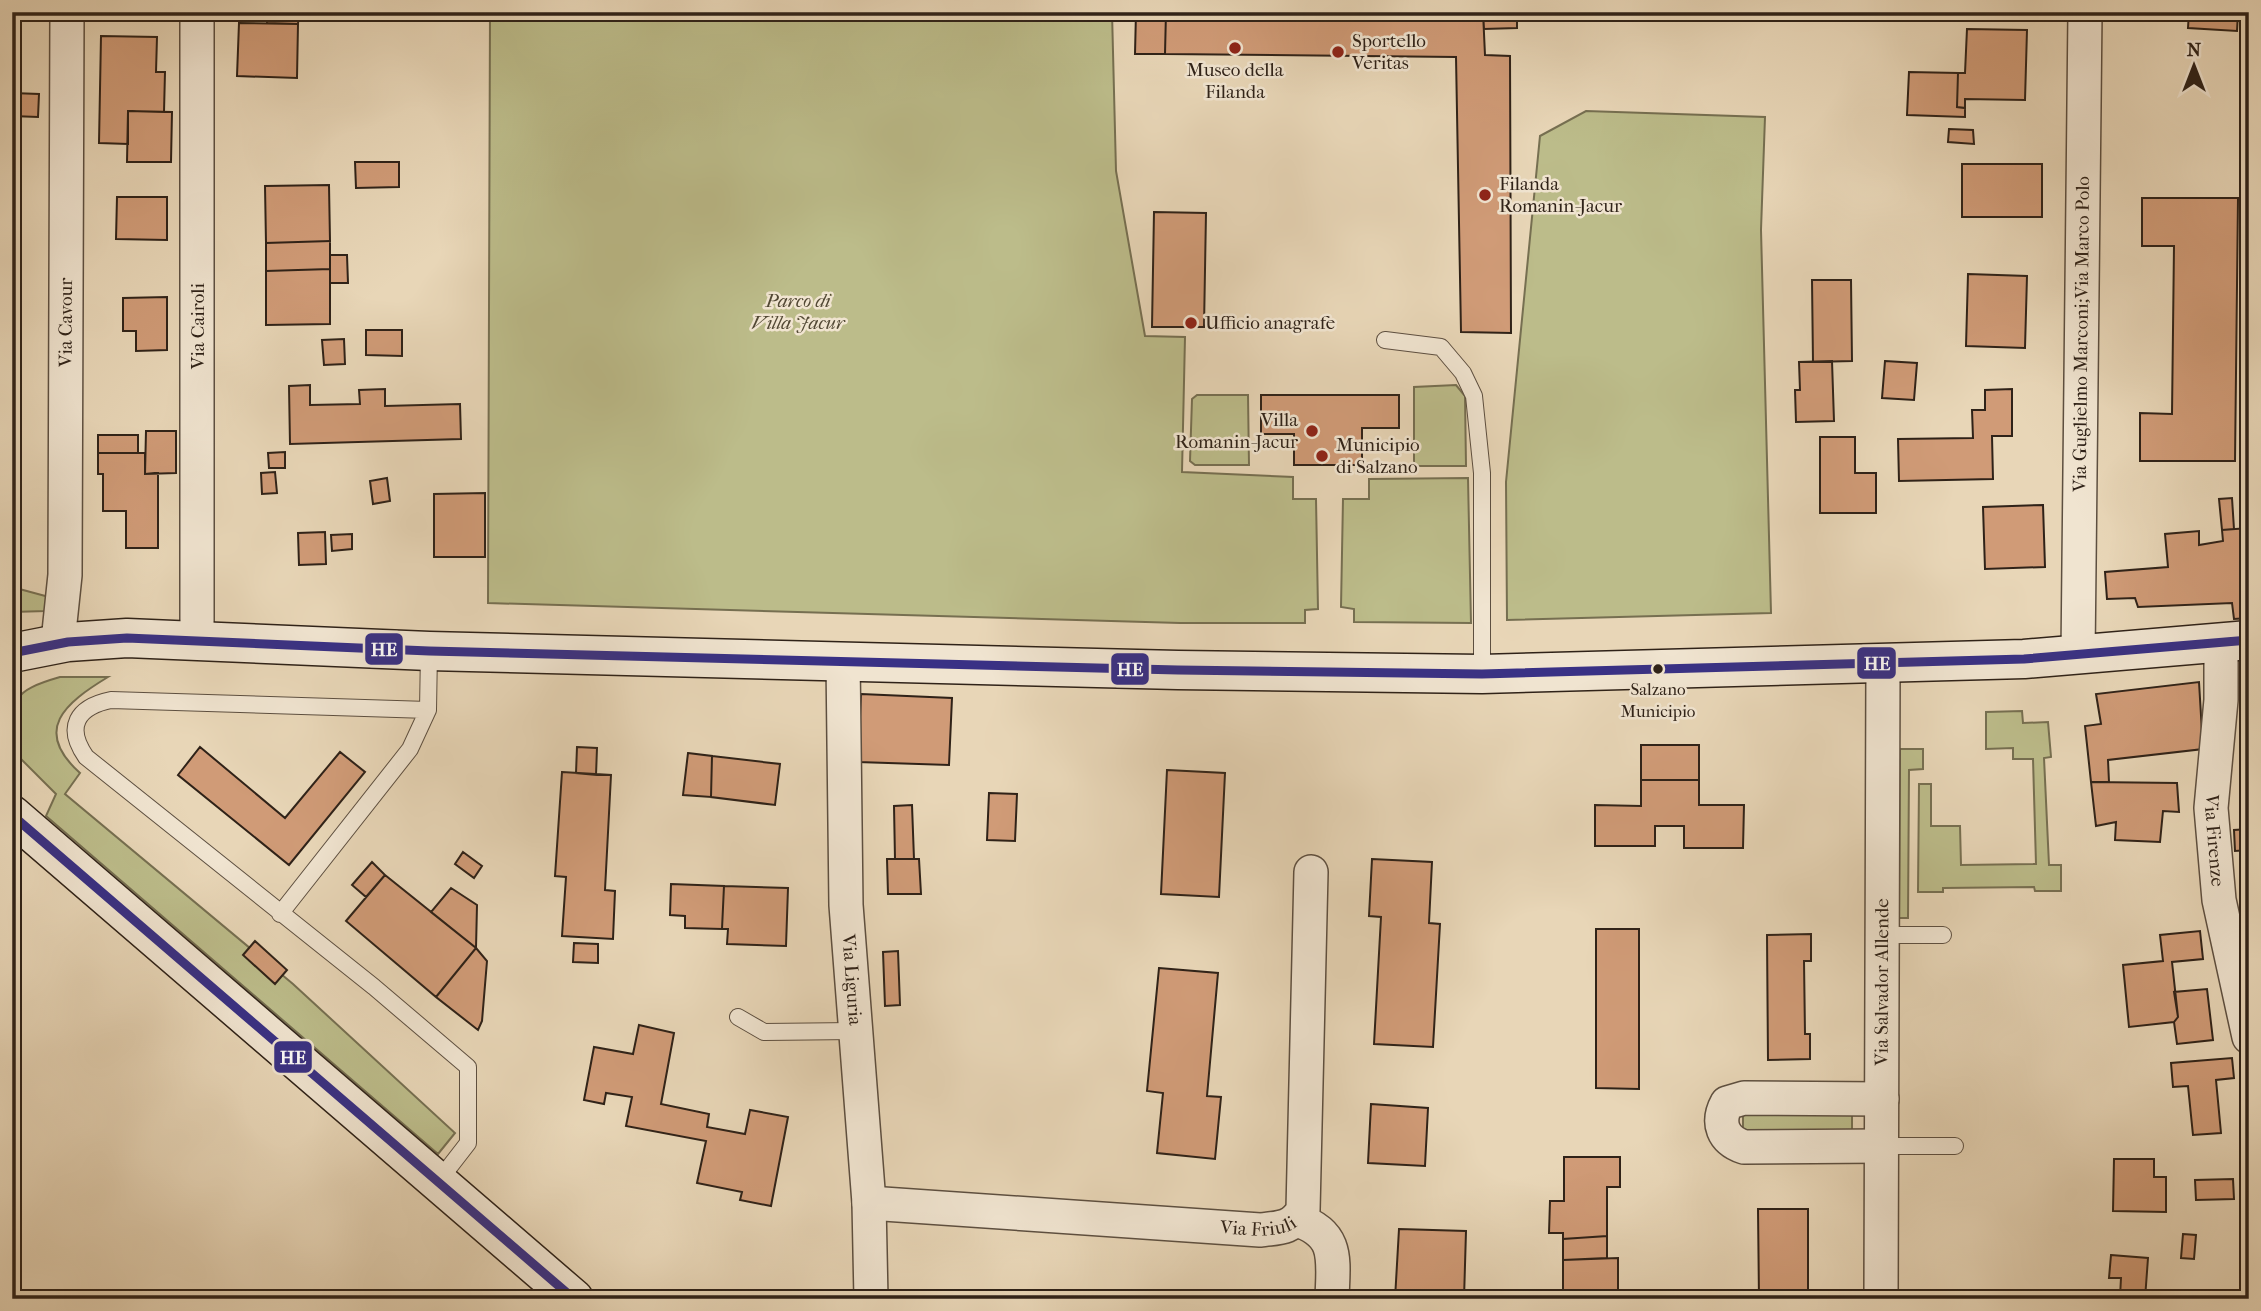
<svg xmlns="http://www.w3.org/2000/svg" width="2261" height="1311" font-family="'IM FELL French Canon',serif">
<rect width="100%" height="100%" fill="#e8d6b7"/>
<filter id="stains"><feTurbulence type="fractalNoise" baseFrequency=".00286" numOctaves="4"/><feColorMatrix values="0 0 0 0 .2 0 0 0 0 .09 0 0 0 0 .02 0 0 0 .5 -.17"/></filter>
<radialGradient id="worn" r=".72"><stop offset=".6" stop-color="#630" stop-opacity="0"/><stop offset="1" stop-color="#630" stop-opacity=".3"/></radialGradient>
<path fill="#bcbc8a" stroke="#766f51" stroke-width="2" d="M490 12H1112L1116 171 1145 336 1185 337 1182 472 1293 477V499H1316L1318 609 1305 610V623H1180L488 603Z
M1586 111 1765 117 1761 230 1771 613 1507 620 1506 482 1540 136Z
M1456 385 1465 396 1466 466H1414V387Z
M1197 395H1248L1249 465H1195L1190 461 1192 399Z
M1468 478 1471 623 1354 622V609L1341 607 1343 499H1369V479Z
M12 587 49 597 46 611 12 612Z
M60 677H108C65 703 32 730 80 773L65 794 293 984 455 1133 438 1154 46 816 56 794 12 750C12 701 8 692 60 677Z
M2022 711 2023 723 2048 722 2051 757 2044 758 2049 865H2061V891H2035L2034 887 1943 888V892H1918L1919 784H1931V826H1960L1961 865 2036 864 2033 759H2013V748L1986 749V712Z
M1900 749H1923V769L1909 770 1908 918H1899Z
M1852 1108V1134H1743V1109Z"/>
<path fill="#d09b77" stroke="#2f2218" stroke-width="2" d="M12 12H35V16H12Z
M267 12H299L298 24 267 23Z
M1136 12H1166L1165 54H1135Z
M1166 12H1483L1485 55 1510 56 1511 333 1461 332 1456 57 1165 54Z
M1483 12H1517V28L1484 29Z
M2189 12H2238L2237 31 2188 28Z
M239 23 298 24 297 78 237 76Z
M1967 29 2027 30 2025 100 1965 99V108L1957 107 1958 73H1965Z
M101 36 157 37 156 72H165L164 112 128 111V144L99 143Z
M1909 72 1958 73 1957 107 1965 108V117L1907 115Z
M12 93 39 94 38 117 12 116Z
M128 111 172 112 171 162H127Z
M1949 129 1973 130 1974 144 1948 142Z
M355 162H399V187L356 188Z
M1962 164H2042V217H1962Z
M329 185 330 241 266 243 265 186Z
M117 197H167V240L116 239Z
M2142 198H2238L2235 461H2140V413L2172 414 2174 246H2142Z
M1154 212 1206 213 1204 327H1152Z
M330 241V269L266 271V243Z
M330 255H347L348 283H330Z
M330 269V324L266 325V271Z
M1968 274 2027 276 2025 348 1966 346Z
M1812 280H1851L1852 361 1813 362Z
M167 297V350L136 351V331H123V298Z
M366 330H402V356L366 355Z
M344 339 345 364 324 365 322 340Z
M1832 361 1834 421 1796 422 1795 390H1800L1799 362Z
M1885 361 1917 363 1914 400 1882 398Z
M310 385V405L360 404 359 390 385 389V406L460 404 461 439 290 444 289 386Z
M2012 389V436H1992L1993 479 1899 481 1898 439 1973 438 1972 410H1985V390Z
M1261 395H1399V428H1362V465H1294V434H1261Z
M146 431H176V473L145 474Z
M98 435H138V453H98Z
M1820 437H1855V473H1876V513H1820Z
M285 452V468H269L268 453Z
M98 453H145V474L158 473V548H126V511H103V474H98Z
M275 472 277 493 262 494 261 473Z
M387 478 390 501 373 504 370 481Z
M485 493V557H434V494Z
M2232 498 2234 529 2222 530 2219 499Z
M2043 505 2045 567 1985 569 1983 507Z
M2249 528V618L2234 619 2232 603 2138 607 2135 598 2107 599 2105 572 2168 567 2165 534 2199 531V545L2223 541 2222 530Z
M325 532 326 564 299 565 298 533Z
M352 534V549L332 551 331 535Z
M2199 682 2203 749 2108 760 2109 782H2091L2085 726 2101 724 2096 694Z
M861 694 952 698 949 765 858 762Z
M1641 745H1699V780H1641Z
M200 747 285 818 340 752 365 772 289 865 178 775Z
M577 747 597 748 596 775 576 773Z
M688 753 712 756 711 797 683 795Z
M712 756 780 764 775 805 711 797Z
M1167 770 1225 773 1219 897 1161 894Z
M562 772 611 775 605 890 615 891 613 939 562 936 566 877 555 876Z
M1641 780H1699V805H1744L1743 848H1684V826H1655V846H1595V805L1641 806Z
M2091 782 2177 783 2179 812 2163 811 2160 842 2115 840 2116 822 2096 826Z
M989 793 1017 794 1015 841 987 840Z
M912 805 914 859H895L894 806Z
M2249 829V850L2235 851 2234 830Z
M463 852 482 866 474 878 455 864Z
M887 859H919L921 894H888Z
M1372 859 1432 862 1429 923 1440 924 1433 1047 1374 1044 1381 917 1369 916Z
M372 862 385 875 366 897 352 885Z
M385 875 476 948 436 997 346 921Z
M671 884 724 886 722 929 685 928V916L670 915Z
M724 886 788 888 786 946 727 944 728 929H722Z
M451 888 477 905 476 948 431 912Z
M1596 929H1639V1089L1596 1088Z
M2200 931 2203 959 2172 962 2178 1017 2174 1022 2129 1027 2123 965 2163 961 2160 935Z
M1811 934V961H1804L1805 1034H1810V1059L1768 1060 1767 935Z
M255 941 287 970 275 984 243 955Z
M574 943 598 944V963L573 962Z
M476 948 487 961 482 1021 478 1030 436 997Z
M898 951 900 1005 885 1006 883 952Z
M1159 968 1218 973 1207 1096 1221 1097 1215 1159 1157 1153 1163 1093 1147 1091Z
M2207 989 2213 1040 2177 1044 2174 1022 2178 1017 2174 992Z
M639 1025 674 1033 661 1104 709 1114 707 1127 745 1134 750 1110 788 1117 771 1206 740 1200 742 1192 697 1183 706 1141 626 1126 632 1097 606 1093 604 1104 584 1100 594 1047 633 1054Z
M2232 1058 2234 1078 2216 1080 2221 1133 2193 1135 2188 1086 2173 1087 2171 1063Z
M1371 1104 1428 1108 1425 1166 1368 1163Z
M1564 1157H1620V1187H1607V1236L1563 1239V1233H1549L1550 1201H1564Z
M2114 1159H2154V1177H2166V1212L2113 1211Z
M2233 1179 2234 1199 2196 1200 2195 1180Z
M1758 1209H1808V1299H1759Z
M1399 1229 1466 1231 1464 1299H1395Z
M2183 1234 2196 1235 2194 1259 2181 1258Z
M1607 1236V1258L1563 1260V1239Z
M2111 1255 2148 1258 2145 1299H2109L2120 1297 2121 1278H2109Z
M1618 1258V1292H1605V1299H1563V1260Z"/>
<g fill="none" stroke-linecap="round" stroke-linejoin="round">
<defs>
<path id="lane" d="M1385 340 1441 347 1463 373 1474 396 1482 473V674
M429 651 428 710 111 700C77 707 65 727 86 757L374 987 468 1067V1143L437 1183
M280 914 410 749 428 710
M1882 935H1943
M738 1017 764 1032 854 1031
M1882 1146H1955"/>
<g id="street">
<path d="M197 12V640"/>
<path id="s1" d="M59 632 65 575 67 12"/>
<path id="s2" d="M2221 641V700L2211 808 2219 900 2249 1037"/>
<path id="s3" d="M2078 656 2085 12"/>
<path id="s4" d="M843 660 846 905 869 1203 871 1299"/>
<path d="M1882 1146 1744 1147C1723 1140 1716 1123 1727 1103L1744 1098 1882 1099"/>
<path id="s5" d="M869 1203 1260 1230C1280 1228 1293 1228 1303 1210L1311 872"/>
<path d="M1297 1220C1340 1234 1333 1261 1332 1299"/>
<path id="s6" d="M1881 1299 1883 665"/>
</g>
<path id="secondary" d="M12 653 68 642 127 638 429 651 1178 670 1482 674 2024 659 2249 640
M12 815 574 1299"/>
</defs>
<use href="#lane" stroke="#5d4f40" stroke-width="18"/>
<use href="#street" stroke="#5d4f40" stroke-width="36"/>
<use href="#secondary" stroke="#2f2218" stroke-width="41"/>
<use href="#lane" stroke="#f0e4d0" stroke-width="16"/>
<use href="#street" stroke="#f0e4d0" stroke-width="33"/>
<use href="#secondary" stroke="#f0e4d0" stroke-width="38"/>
<defs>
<path id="bus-1" d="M12 653 68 642 127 638 429 651 1178 670 1482 674 2024 659 2249 640
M12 815 574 1299"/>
</defs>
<use href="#bus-1" stroke="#f0e4d0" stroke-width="14"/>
<use href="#bus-1" stroke="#393185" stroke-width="9"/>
</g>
<g fill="#8f2418" stroke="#f0e4d0" stroke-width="2.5">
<circle cx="1235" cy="48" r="7"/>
<circle cx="1338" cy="52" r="7"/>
<circle cx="1485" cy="195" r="7"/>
<circle cx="1191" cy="323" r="7"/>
<circle cx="1312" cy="431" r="7"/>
<circle cx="1322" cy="456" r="7"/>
</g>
<circle fill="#2f2218" stroke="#f0e4d0" stroke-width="2.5" cx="1658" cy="669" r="6"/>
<g text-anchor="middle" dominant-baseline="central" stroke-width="5" stroke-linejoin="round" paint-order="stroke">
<g font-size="17" fill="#2f2218" stroke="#f0e4d0">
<text x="1658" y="689">Salzano<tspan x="1658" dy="22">Municipio</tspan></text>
</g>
<g font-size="19" fill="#2f2218" stroke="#f0e4d0" text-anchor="start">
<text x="1352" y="41">Sportello<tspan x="1352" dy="22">Veritas</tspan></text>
<text x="1235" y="70" text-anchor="middle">Museo della<tspan x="1235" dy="22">Filanda</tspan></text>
<text x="1499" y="184">Filanda<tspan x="1499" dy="22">Romanin-Jacur</tspan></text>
<text x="1205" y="323">Ufficio anagrafe</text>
<text x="1298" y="420" text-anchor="end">Villa<tspan x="1298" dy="22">Romanin-Jacur</tspan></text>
<text x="1336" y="445">Municipio<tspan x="1336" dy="22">di Salzano</tspan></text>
</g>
<g font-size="19" font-style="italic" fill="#524834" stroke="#f0e4d0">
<text x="798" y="301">Parco di<tspan x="798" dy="22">Villa Jacur</tspan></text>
</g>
<g font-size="19" fill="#2f2218" stroke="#f0e4d0">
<text stroke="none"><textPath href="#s1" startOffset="310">Via Cavour</textPath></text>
<text transform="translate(198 326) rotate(-90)">Via Cairoli</text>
<text stroke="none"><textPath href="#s3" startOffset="322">Via Guglielmo Marconi;Via Marco Polo</textPath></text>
<text stroke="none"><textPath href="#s2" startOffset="200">Via Firenze</textPath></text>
<text stroke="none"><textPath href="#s4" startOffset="320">Via Liguria</textPath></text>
<text stroke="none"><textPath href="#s6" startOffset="317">Via Salvador Allende</textPath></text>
<text stroke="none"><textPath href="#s5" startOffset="390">Via Friuli</textPath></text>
</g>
</g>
<g stroke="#f0e4d0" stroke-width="2.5">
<rect x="364" y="632" width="40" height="34" rx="7" fill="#393185"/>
<rect x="1856" y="646" width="41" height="34" rx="7" fill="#393185"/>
<rect x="1110" y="652" width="40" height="34" rx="7" fill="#393185"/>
<rect x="273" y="1040" width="40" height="34" rx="7" fill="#393185"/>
</g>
<g font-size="19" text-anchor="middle" font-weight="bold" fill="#fff">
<text x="384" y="656">HE</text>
<text x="1877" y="670">HE</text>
<text x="1130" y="676">HE</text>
<text x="293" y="1064">HE</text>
</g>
<rect width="2261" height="1311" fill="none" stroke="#e8d6b7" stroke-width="42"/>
<rect x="14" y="14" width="2233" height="1283" fill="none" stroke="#2f2218" stroke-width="3.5"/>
<rect x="21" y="21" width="2219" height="1269" fill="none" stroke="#2f2218" stroke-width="2"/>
<g transform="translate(2194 66)" stroke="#f0e4d0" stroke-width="5" paint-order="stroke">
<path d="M0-5L12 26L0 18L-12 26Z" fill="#2f2218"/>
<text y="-10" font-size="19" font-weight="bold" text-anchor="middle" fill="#2f2218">N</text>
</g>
<rect width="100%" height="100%" filter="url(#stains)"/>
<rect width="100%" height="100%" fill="url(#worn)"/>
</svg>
